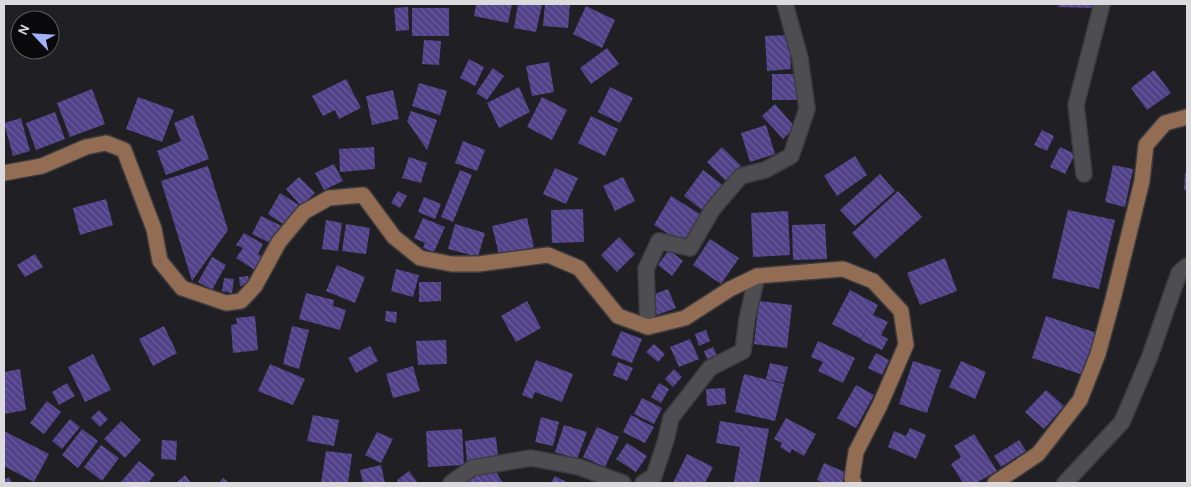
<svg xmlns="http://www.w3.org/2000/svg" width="1191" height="487" font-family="Karla,sans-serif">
<defs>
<pattern id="building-back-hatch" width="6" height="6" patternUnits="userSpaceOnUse" patternTransform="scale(1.25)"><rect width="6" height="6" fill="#514189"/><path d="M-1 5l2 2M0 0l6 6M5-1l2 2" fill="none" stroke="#695c99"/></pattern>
</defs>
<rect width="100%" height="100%" fill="#202024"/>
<path fill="url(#building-back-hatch)" d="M476 4H512L508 23 474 16Z
M518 4 542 5 536 32 514 28Z
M545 4H570L568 28 543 26Z
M1059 4H1093V8L1058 7Z
M586 6 615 20 602 48 573 34Z
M408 7 409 30 396 31 394 8Z
M412 8H449V36H412Z
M789 35 791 69 767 71 765 36Z
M424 40 441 41 439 65 422 64Z
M607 48 619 64 591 84 580 68Z
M469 59 484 67 475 86 460 78Z
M549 62 554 92 532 96 526 66Z
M493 68 504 76 487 100 476 93Z
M1154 70 1171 93 1147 110 1131 88Z
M772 74H799V100H772Z
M346 79 361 108 339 119 335 110 323 116 312 96Z
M419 83 447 91 440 115 412 106Z
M519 87 530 112 499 128 487 103Z
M610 87 633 98 620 123 598 112Z
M92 89 105 124 70 137 57 103Z
M393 90 399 119 372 125 366 96Z
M138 97 174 110 162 142 126 129Z
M542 97 567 110 552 140 527 127Z
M775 104 795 127 783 139 762 116Z
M411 111 437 120 427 150 407 121Z
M55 112 65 139 36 150 26 123Z
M193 115 209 159 166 175 157 151 181 141 174 123Z
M591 116 618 129 605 156 578 143Z
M21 118 30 151 13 156 4 123Z
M766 125 775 154 750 162 741 133Z
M1042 130 1054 136 1047 151 1034 145Z
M463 141 485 150 477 171 455 163Z
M374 147 375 169 340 172 339 149Z
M722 147 741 166 727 182 707 162Z
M1060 147 1075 154 1065 174 1050 167Z
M855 156 867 175 837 196 824 176Z
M409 157 427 163 421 183 402 178Z
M334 164 343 181 324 190 315 173Z
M1113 165 1133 169 1125 207 1105 202Z
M208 166 228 230 192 281 161 181Z
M555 168 578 178 566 204 543 194Z
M460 170 472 175 453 222 441 217Z
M703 170 724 186 705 212 684 196Z
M1185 173H1187V190H1184Z
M880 174 895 191 855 226 840 210Z
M299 177 315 193 301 206 286 189Z
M623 177 635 201 615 211 603 186Z
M398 191 407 196 400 208 391 203Z
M898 191 922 217 875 259 852 233Z
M280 193 299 205 286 226 268 214Z
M671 196 703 216 685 244 654 225Z
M424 197 441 204 435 219 418 212Z
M106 199 113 225 80 235 73 208Z
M583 209 584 242 552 243 551 210Z
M1068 210 1115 220 1099 289 1052 278Z
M788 211 790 255 753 257 751 213Z
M261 216 284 227 274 245 252 234Z
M423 218 445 227 434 252 423 248 425 243 414 238Z
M527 218 534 247 499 255 492 226Z
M326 220 342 223 338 251 322 249Z
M346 224 370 228 366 254 342 251Z
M455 224 485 233 478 257 448 249Z
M825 224 827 259 793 260 792 225Z
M244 233 263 244 258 254 263 257 255 270 236 258 243 248 236 245Z
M619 237 635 254 617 272 601 255Z
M710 239 739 258 721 284 693 265Z
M669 250 683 261 672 276 658 265Z
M35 254 43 267 25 277 17 265Z
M212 257 226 265 212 290 198 282Z
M945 258 957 291 920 305 907 273Z
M337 265 365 277 355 303 326 291Z
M396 269 419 275 413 297 391 291Z
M248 276 250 284 240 286 239 277Z
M224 278 234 279 232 293 222 291Z
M419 282H441V301L419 302Z
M668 289 676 308 657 315 650 296Z
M850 290 878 305 873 315 888 322 881 335 888 339 882 350 861 340 870 322 861 339 832 324Z
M306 293 334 300 333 306 346 310 340 330 299 319Z
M527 301 541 328 516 342 501 316Z
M759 301 792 305 787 348 754 344Z
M386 311 397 312 396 323 385 321Z
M255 316 258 350 233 353 231 325 237 324 236 318Z
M1046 316 1097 333 1083 375 1032 358Z
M164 326 177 353 153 366 139 339Z
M292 326 309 330 299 369 283 364Z
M706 330 710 341 699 346 695 334Z
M621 331 642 339 632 363 611 355Z
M690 339 699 359 679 367 670 347Z
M446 340 447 364 418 365 416 341Z
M818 341 855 358 843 383 818 371 823 362 811 357Z
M654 344 665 354 658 362 646 352Z
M370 346 378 361 356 373 348 358Z
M713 347 717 355 707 359 704 351Z
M876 353 889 360 882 375 868 368Z
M93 354 111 390 85 402 68 367Z
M536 360 573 374 562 402 535 392 532 399 522 395Z
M913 361 941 370 927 413 899 404Z
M961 361 986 372 975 399 949 387Z
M618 362 633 368 627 381 613 375Z
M770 363 788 367 784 383 766 379Z
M270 364 305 379 293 405 258 391Z
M413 366 420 391 393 398 386 374Z
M20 369 26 410 4 414V372Z
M674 369 682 377 673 387 665 379Z
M744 374 784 384 775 421 735 412Z
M67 383 75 396 59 405 52 392Z
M659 383 669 389 661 403 651 397Z
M856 385 874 395 856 428 837 418Z
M725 388 726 404 707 406 706 389Z
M1046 390 1064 406 1044 429 1025 412Z
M642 398 662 408 654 424 634 414Z
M47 401 61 412 44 434 30 423Z
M99 410 108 419 100 427 91 418Z
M313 415 339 420 334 446 307 441Z
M631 415 654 427 645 443 623 432Z
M541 417 559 422 553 446 535 442Z
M786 418 816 434 804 456 792 449 790 453 780 447 782 443 774 439Z
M70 419 80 427 62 449 52 441Z
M121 421 141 440 125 458 104 439Z
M720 421 769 429 759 483 734 482 740 447 716 443Z
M564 425 587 432 577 459 555 452Z
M597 427 619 437 605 467 583 457Z
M910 428 926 435 916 459 888 447 894 431 906 436Z
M82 429 98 441 78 468 62 455Z
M462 429 464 465 428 467 426 431Z
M4 431 49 454 34 482 4 466Z
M377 432 393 439 381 463 365 455Z
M974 434 997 471 976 483H963L951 464 961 457 954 446Z
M496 437 498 457 467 461 465 441Z
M162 440 177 441 176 460 161 459Z
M1019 440 1026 451 1001 467 994 456Z
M627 443 647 456 636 472 616 459Z
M101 445 119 458 102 481 84 467Z
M326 451 352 454 348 483H321Z
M687 454 713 467 705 483H673Z
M139 461 155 474 148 483H120Z
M824 463 847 473 842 483H824L817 480Z
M381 465 385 483H363L360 470Z
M492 466 503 483H465Z
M409 471 418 483H399L397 480Z
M185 475 191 483H176Z
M555 476 568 483H551Z
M9 477 12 483H4V480Z
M223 478 229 483H219Z"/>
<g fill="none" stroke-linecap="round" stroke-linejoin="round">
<defs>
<path id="minor" d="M1084 174 1076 105 1102 4
M648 327 646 269 659 241 690 248 712 210 741 176 765 170 791 156 807 109 800 58 785 4
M451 483 472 468 531 458 579 467 623 483
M643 483 654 476 666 440 671 418 710 368 743 351 747 319 757 276
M1065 483 1122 422 1150 356 1179 273 1187 266"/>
<path id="major" d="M4 173 42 166 86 147 106 143 124 150 154 229 160 261 182 288 226 303 241 301 255 286 279 242 304 212 329 198 363 195 394 237 420 258 452 264H478L548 255 579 268 618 316 648 327 685 318 730 289 757 276 843 269 873 281 901 311 906 345 880 405 856 452 852 478 854 483
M995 483 1038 454 1080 400 1098 354 1113 299 1142 181 1146 145 1165 123 1187 117"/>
</defs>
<use href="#minor" stroke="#3c3c3f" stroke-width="18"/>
<use href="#major" stroke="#3c3c3f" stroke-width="18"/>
<use href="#minor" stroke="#4e4d52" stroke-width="15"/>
<use href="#major" stroke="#926c53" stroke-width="15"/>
</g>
<rect width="1191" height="487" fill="none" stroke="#dbdbde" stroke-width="10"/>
<g transform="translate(35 35) rotate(295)"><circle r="24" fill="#0a0a0c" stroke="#5e5e60"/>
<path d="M0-4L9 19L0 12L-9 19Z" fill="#a4b1fc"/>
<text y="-8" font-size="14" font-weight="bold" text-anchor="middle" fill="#dbdbde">N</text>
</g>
</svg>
